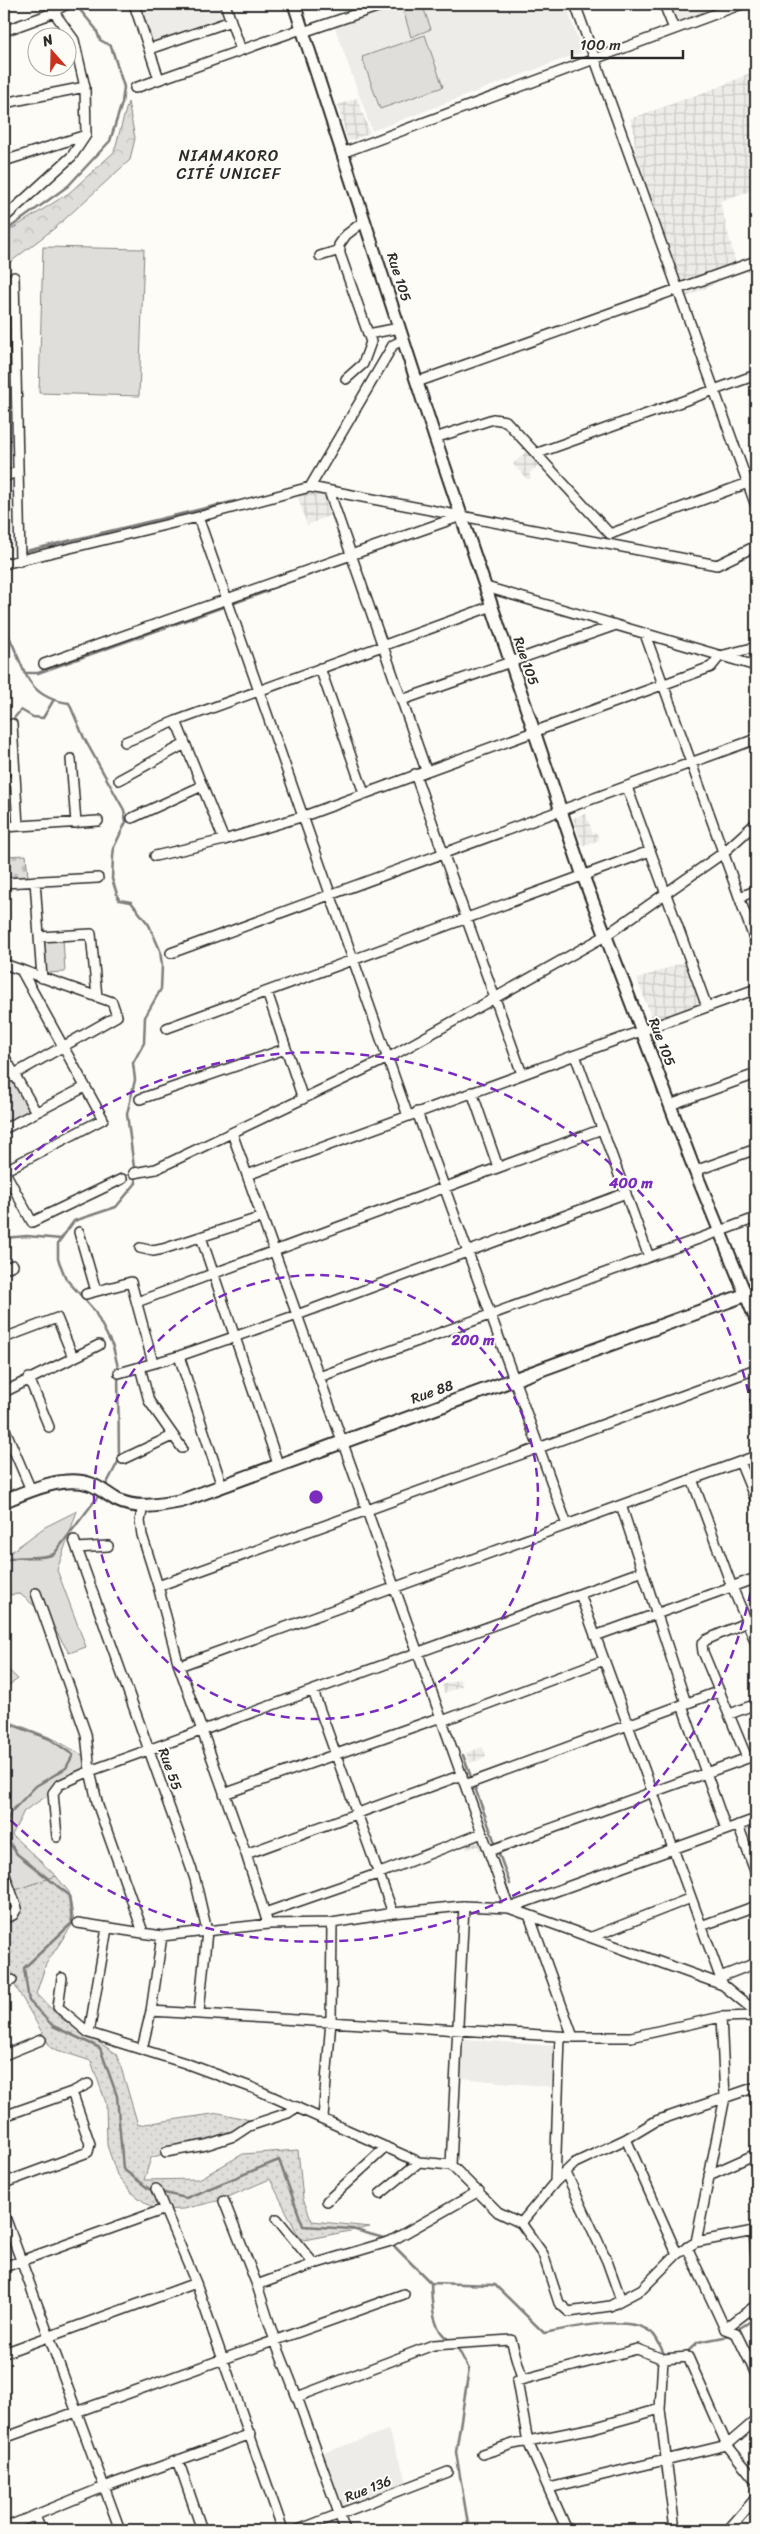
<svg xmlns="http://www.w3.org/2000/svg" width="760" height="2534" font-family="Sriracha,sans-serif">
<defs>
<pattern id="industrial-grid" width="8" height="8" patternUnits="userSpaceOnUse" patternTransform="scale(1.25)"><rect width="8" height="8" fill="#edece8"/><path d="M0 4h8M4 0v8" fill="none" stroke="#cbcbc7"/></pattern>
<pattern id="grass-dots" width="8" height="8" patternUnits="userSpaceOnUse" patternTransform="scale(1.25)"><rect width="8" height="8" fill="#dfdeda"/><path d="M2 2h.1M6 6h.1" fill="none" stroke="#c0bfbb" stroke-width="1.8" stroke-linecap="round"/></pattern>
<pattern id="forest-crowns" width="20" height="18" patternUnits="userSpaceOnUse" patternTransform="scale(1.25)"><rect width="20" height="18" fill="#dfdeda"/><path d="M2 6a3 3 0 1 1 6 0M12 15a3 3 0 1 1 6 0" fill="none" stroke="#c0bfbb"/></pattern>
<pattern id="cemetery-stones" width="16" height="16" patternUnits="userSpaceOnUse" patternTransform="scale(1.25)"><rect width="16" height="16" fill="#dfdeda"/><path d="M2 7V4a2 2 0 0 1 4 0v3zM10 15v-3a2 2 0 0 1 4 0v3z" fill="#c0bfbb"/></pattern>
</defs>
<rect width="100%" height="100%" fill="#fdfcf7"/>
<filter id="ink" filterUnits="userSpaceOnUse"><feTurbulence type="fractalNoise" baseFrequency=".02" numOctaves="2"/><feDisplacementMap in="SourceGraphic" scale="10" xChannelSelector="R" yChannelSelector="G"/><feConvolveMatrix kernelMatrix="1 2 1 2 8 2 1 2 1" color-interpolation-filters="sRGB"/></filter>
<g filter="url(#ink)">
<path fill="#edece8" d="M135 4H221L226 20 150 43Z
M392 4H566L582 52 372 131 334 25Z
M670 4H725L677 23Z
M464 2039 555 2046 551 2087 461 2078Z
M388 2430 407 2482 342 2506 324 2453Z"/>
<path fill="url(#industrial-grid)" d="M756 70V131L753 133 756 144V189L720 201 737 269 712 285 684 298 636 155 633 127 630 119 724 85Z
M357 98 370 133 348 142 338 105Z
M529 449 543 465 536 467 529 474 531 478 528 480 513 464Z
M301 492H327L336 513 307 525 298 498Z
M586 814 593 834 597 833 599 840 583 846 573 818Z
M684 962 700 1004 653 1021 637 979Z
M460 1679 462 1686 444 1693 442 1685Z
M483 1747 486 1757 470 1763 466 1753Z
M482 1839 484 1848 479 1851 478 1846 467 1850 465 1845Z"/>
<path fill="url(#grass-dots)" stroke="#858482" d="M56 1876 69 1892 74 1922 46 1964 36 1994 62 2019 117 2054 138 2125 219 2113 259 2122 151 2158 144 2180 199 2179 243 2154 298 2150 303 2199 312 2221 370 2227 304 2240 298 2235 270 2179 221 2200 184 2209 155 2210 131 2192 117 2175 107 2145 106 2103 91 2061 51 2048 9 1975 4 1971V1894Z"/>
<path fill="url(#forest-crowns)" stroke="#858482" d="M128 102 135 138 130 160 56 227 4 267V234L69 193 114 152Z"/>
<path fill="url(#cemetery-stones)" stroke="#858482" d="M26 855 28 876 6 878 5 856Z"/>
<path fill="#dfdeda" stroke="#858482" d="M409 4H422L431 29 411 37 402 6Z
M425 35 443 87 380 109 362 57Z
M43 247 144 249 139 396 39 393Z
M63 938 65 972 45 973 42 940Z
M13 1077 32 1112 4 1128V1082Z
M77 1511 57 1570 86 1647 69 1653 47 1616 20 1594 4 1595V1557L45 1527Z
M4 1666 18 1679 4 1689Z
M4 1713 6 1720 54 1739 86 1757 85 1775 56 1790 24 1811 12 1835 56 1876 4 1894Z"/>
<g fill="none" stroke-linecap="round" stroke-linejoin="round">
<path stroke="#7e7d7b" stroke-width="2.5" d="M4 232 68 186 110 141 122 103 124 87 111 46 100 40 96 29 75 4
M22 552 235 501
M4 628C25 660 20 697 69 703L84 738 124 810 126 822 114 847 113 857 112 879 119 900 131 902 149 925 160 950 162 966 161 989 145 1017 144 1043 133 1063 135 1080 127 1114 136 1183 116 1207 74 1221 58 1243V1259L66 1279 94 1310 113 1347 118 1367 119 1460 105 1487
M24 673H38L268 591
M4 724 8 725 21 710 33 717 43 718 53 701
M4 1238 27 1236 61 1239
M4 1562C18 1553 39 1561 54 1554L100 1494
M4 1711 8 1723 50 1739 73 1755 66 1768 36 1786 10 1813 4 1834 17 1854 69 1895 72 1923 24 1968 29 2001 53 2026 100 2048 117 2096 123 2169 149 2189 155 2190
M463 1755 510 1884
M160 2192 186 2198 279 2160 303 2226 352 2229 387 2239
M391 2243 431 2283 495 2285 544 2333C570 2328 633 2313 653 2334 658 2339 661 2348 664 2354L667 2355
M431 2283C432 2302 431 2328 449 2340
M735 2331 756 2318
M457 2347 469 2369 456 2452 469 2530
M685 2354 698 2342 724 2337 730 2334"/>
<defs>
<path id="minor" d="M134 4 159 79
M225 4 241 50
M575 4 756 506
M664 4 674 29
M4 31 45 16 67 4
M303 32 386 4
M149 49 231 21
M135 88 301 29
M4 103 85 87
M342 153 742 4
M4 161 86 135
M4 218 72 156 86 135 85 87 74 40 48 4
M320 256 340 250
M14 277 20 561
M368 334 399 328
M346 379 363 364 371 342 340 254 339 245 346 235 364 221
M417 382 756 261
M435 438 493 419 506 421 610 534
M538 453 756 375
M4 477 18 471
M310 487 393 345 403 340
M329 491 426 770
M198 517 408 1116
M610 534 756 480
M4 564 198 517 310 487 717 565 756 546
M486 587 756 666
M645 634 756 944
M44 664 461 516
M320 668 364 793
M402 700 616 625
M176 721 224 840
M12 724 18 826
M125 742 176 721 492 606
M71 759 76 823
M415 774 522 1074
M119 780 185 744
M4 782 15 781
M627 787 707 1007
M132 818 202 786
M4 827 98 821
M155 856 224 840 304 816 711 667 720 656 756 647
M35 881 42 978
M4 883 98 878
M739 897 756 891
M39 937 91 934 97 997
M171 953 756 739
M4 964 112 1002 117 1016 4 1080
M267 992 303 1099
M167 1028 650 851
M575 1055 649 1257
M4 1056 36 1112
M472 1092 498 1167
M140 1099 285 1049
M670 1105 756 1074
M417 1112 567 1525
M4 1129 85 1087
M232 1133 509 1908
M4 1170 32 1222 122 1179
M4 1171 103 1119 21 970
M695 1171 756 1149
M134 1173 156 1169 388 1058 605 936 723 853 756 823
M247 1175 756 989
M79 1232 96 1291
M201 1237 278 1464
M140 1248 153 1251 163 1249 262 1217
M4 1269 13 1265
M86 1294 131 1282 153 1363
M137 1302 602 1129
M4 1338 57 1318 73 1357
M179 1356 222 1486
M140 1367 149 1401 182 1448
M119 1373 179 1356 297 1315 626 1193
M319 1377 756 1218
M29 1378 49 1427
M4 1392 99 1345
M4 1427 31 1490
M123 1459 172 1436
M740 1462 756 1501
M692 1479 732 1587 756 1643
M621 1505 686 1703
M143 1506 140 1521 142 1535 158 1586 179 1666 246 1854 268 1924
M74 1540 195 1879 207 1931 199 2012
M77 1548 108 1546
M158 1586 756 1369
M36 1593 86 1734 90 1771 98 1806 143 1932
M580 1594 723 1985
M595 1636 756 1578
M179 1666 756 1456
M313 1691 393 1913
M682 1705 726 1829
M730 1714 756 1704
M442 1721 604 1660
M747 1758 703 1652 702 1644 706 1640 747 1622
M465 1785 720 1691
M224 1794 441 1717
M738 1825 756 1874
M57 1837 53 1793 59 1785 90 1771 643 1571
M489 1851 756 1755
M246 1854 462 1775
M4 1872 17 1908 13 1915 4 1918
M509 1908 756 1819
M265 1913 380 1873 482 1833
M529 1915 573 2037
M78 1923 162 1936 268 1924 332 1923 393 1913 462 1906 509 1908 723 1985 756 2012
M701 1926 756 1906
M592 1937 691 1898
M720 1977 756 1963
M62 1978 58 2007 89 2033 185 2063 253 2088 419 2162 451 2165 498 2212 521 2223 543 2254 559 2303 569 2312 610 2306 642 2289 677 2254 696 2242 754 2231 756 2228
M4 1984 12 1980
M151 2011 573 2037H631L721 2017 756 2016
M89 2033 107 1928
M142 2049 151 2011 162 1936
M4 2055 41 2040
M4 2116 72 2092
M323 2118 331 2021 332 1923
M626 2139 677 2254
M166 2152 206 2145 234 2136 249 2126 288 2113 297 2107
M451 2165 464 1906
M566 2173 607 2261 621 2300
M709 2175 756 2154
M555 2182 560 2037
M4 2183 88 2152 90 2144 72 2092 88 2084
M156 2189 196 2283 283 2530
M380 2194 419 2162
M224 2201 257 2285 275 2341 297 2397 345 2530
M327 2201 386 2147
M4 2214 120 2530
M277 2219 314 2264
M521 2223 555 2182 575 2163 626 2139 656 2121 756 2087
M754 2231 756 2256
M696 2242 725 2097 721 2017
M687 2247 725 2329
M4 2267 165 2209
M257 2285 314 2264 391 2241 479 2191
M756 2305 725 2329 736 2333 756 2374
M4 2353 196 2283
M663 2359 688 2357 727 2445 756 2481
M297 2397 433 2345 511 2340 522 2378
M4 2438 404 2294
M482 2454 513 2444 593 2428 660 2409
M178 2460 202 2530
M549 2488 727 2445 756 2420
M35 2516 41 2530
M4 2528 104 2487 251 2434
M298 2530 448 2472
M567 2530 528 2442 517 2381 637 2349 663 2359 660 2409 675 2530
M728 2530 756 2498"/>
<path id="tertiary" d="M294 4 435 438 583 876 695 1171 756 1320"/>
<path id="secondary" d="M4 1501C28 1491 63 1475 90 1484 99 1487 108 1495 117 1500 137 1510 160 1505 181 1501L756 1291"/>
</defs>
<use href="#minor" stroke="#2b2b2b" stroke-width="12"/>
<use href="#tertiary" stroke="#2b2b2b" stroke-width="15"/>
<use href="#secondary" stroke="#2b2b2b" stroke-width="16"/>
<use href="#minor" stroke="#fdfcf7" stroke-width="9"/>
<use href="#tertiary" stroke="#fdfcf7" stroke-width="11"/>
<use href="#secondary" stroke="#fdfcf7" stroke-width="12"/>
</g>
</g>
<g fill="none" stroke="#7b2cbf" stroke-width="2.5" stroke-dasharray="9 6">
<circle cx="316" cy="1497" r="222"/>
<path d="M756 1563A445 445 0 0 1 4 1814M4 1180A445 445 0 0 1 756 1431"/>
</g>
<g text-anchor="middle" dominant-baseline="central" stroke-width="4" stroke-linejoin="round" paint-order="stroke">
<g font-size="14" fill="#2b2b2b" stroke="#fdfcf7">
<text transform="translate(399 277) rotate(72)">Rue 105</text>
<text transform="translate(526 661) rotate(71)">Rue 105</text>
<text transform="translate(662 1042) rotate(69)">Rue 105</text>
<text transform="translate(432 1392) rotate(-20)">Rue 88</text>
<text transform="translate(170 1769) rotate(70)">Rue 55</text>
<text transform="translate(368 2489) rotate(-21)">Rue 136</text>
</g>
<g font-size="16" letter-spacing="1" fill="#2b2b2b" stroke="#fdfcf7">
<text x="229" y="155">NIAMAKORO<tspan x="229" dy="18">CITÉ UNICEF</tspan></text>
</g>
</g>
<circle cx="316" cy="1497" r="8" fill="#7b2cbf" stroke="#fdfcf7" stroke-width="2.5"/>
<g font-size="15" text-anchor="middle" font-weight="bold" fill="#7b2cbf" stroke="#fdfcf7" stroke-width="4" stroke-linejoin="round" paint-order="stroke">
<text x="631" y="1188">400 m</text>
<text x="473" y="1345">200 m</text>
</g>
<rect width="760" height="2534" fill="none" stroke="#fdfcf7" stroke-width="20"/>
<rect x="10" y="10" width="740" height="2514" fill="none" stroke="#2b2b2b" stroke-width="2" filter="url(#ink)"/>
<g transform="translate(52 52) rotate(340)"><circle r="24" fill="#fdfcf7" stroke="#a9a8a5"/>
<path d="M0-4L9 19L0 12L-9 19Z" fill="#c8321e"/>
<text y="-8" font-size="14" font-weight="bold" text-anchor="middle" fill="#2b2b2b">N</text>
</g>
<path d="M572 50v8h111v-8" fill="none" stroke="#2b2b2b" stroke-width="2.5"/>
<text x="580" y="50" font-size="15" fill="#2b2b2b" stroke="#fdfcf7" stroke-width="4" paint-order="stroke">100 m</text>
</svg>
